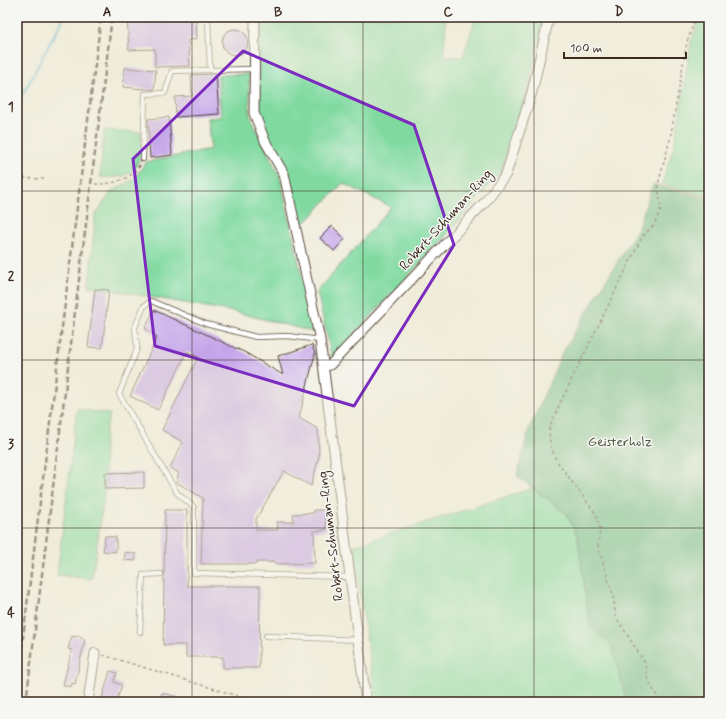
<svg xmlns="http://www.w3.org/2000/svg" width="726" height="719" font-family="Mynerve,sans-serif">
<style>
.green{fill:#80daa0;stroke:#5e825f}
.forest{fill:#68ba86;stroke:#527252}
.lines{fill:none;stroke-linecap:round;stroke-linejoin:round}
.stream{stroke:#4eafcd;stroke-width:2.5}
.building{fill:#c2a1e9}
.service-casing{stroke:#56473a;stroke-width:6}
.minor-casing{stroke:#56473a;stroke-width:11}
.path{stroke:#56473a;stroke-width:1.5;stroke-dasharray:3 3;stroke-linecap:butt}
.service{stroke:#fff;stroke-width:4.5}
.minor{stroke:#fff;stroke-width:9}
.rail{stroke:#3b2a1e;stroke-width:2.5;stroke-dasharray:6 3;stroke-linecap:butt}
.marked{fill:none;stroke:#7b2cbf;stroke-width:3;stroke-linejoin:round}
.grid{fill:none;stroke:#3b2a1e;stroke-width:1;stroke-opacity:0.55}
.labels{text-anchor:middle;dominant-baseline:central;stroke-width:3;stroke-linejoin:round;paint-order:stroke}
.street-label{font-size:14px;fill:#3b2a1e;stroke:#f6f6f2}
.park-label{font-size:14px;fill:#4c563e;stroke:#f6f6f2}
.neatline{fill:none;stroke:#3b2a1e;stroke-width:1.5}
.grid-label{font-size:13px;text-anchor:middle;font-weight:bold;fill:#3b2a1e}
</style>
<rect width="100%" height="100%" fill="#f6f6f2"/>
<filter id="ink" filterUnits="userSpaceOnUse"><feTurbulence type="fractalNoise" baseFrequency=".025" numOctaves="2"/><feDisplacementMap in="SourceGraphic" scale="8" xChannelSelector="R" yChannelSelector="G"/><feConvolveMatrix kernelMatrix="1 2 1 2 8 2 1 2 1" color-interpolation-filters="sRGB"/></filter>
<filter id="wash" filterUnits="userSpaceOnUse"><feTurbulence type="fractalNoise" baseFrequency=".012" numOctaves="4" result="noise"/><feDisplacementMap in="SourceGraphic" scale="16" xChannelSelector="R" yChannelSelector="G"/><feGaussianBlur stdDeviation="0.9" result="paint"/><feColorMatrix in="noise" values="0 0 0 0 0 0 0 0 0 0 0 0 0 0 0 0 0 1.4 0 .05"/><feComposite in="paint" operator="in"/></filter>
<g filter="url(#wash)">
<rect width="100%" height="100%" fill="#f0ecda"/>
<path class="green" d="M259,17H446L444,56L463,57L476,17H544L527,92L501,171L447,234L332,358L317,292L391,207L343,183L302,226L288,172L268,138L259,112Z
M700,17H709V197L662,184L675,142L691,43Z
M249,74L250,116L280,177L314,332L235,312L89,286L95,216L111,192L134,179L146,162L211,149L207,118L221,117L218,75Z
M104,130L142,132C140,165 140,180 100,177Z
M77,409L110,414L105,434L104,497L92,579L57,575Z
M533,488L567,514L578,538L590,628L611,643L627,702H467L465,695L415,702H376L353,546Z"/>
<path class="forest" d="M653,184L709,199V702H627L611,643L590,628L578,538L567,514L517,476L529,429L563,351L638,228Z"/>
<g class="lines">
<path class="stream" d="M17,105L64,17"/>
</g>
<g id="blocks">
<path class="building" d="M127,17H196L197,39L188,40L190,66L155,67V49L129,50Z
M222 42a13 13 0 1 1 26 0a13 13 0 1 1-26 0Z
M125,68L156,70L154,90L123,87Z
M216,74L219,114L176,117L175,97L192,96L191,75Z
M169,117L172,155L150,158L148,119Z
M332,226L345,239L334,251L320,238Z
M95,289L109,290L102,348L88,347Z
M154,310L246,353L283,375L278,356L312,345L315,354L299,418L318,429L319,456L311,486L284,471L256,519V530H278L277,522H294L293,514L314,513V510H326V530L314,531L315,563L279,564L273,563V562H256V564H201L203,498L176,482L179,473L170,468L183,442L162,430L198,357L187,352L158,410L130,396L157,337L145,328Z
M144,472V488L105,489V473Z
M165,510H187V586H260L259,668H223V657H186V645H163Z
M105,536L116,537V552L103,551Z
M125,552L136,554L135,561L124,560Z
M79,635L81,638L85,639L75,684L72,683L71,687L63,685L72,650L68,649L72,636L76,637Z
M110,671L117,673L114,682L122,685L116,702L109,699L108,702H101Z
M162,693L179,697V699L185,702H159Z"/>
</g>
</g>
<g filter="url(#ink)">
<use href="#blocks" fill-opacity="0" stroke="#56473a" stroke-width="1"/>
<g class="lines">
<defs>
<path id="service" d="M208,18L210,70L254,69
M143,159L145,94L165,93L172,71L210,70
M320,340L288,336L256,337L206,324L151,301L144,306L135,327L137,349L119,394L177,493L194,507V573L350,577
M140,632L143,575L161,574
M266,636L359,640"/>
<path id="minor" d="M255,17L254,113L265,141L284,174L320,340L366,702
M325,366L330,365L485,202L506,174L532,92L549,17
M88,702L95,653"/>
</defs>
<use href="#service" class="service-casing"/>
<use href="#minor" class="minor-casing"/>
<path class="path" d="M17,178L47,179
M95,184C111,185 133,179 140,165
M103,655L258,702
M657,702V696L648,680L645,663L616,617L613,595L598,546L600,529L596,514L556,460L550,443L549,429L561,401L642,237L654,225L661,209L658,185L670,139L687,42L696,17"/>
<use href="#service" class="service"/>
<use href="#minor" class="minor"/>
<path class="rail" d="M17,685L101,17
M26,702L112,17"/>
</g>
</g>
<path d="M0 0H726V719H0ZM243,51L414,125L454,245L354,406L155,346L133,159Z" fill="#f0ecda" fill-opacity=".55" fill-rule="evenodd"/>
<path class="marked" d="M243,51L414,125L454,245L354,406L155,346L133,159Z"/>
<path class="grid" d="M192,17V702M363,17V702M534,17V702M17,191H709M17,360H709M17,528H709"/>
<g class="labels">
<g class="street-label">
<text transform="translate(446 220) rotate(-48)">Robert-Schuman-Ring</text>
<text transform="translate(331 536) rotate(-97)">Robert-Schuman-Ring</text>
</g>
<g class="park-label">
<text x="620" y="442">Geisterholz</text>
</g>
</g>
<rect width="726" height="719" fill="none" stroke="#f6f6f2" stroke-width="44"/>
<path d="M564 52v6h122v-6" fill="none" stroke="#3b2a1e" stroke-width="2"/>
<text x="570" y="52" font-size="12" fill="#3b2a1e" stroke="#f6f6f2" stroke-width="3" paint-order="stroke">100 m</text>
<rect x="22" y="22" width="682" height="675" class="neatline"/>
<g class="grid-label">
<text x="107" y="16">A</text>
<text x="278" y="16">B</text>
<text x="448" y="16">C</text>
<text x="619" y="16">D</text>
<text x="11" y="111">1</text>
<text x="11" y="280">2</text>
<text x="11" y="448">3</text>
<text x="11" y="617">4</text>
</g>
</svg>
